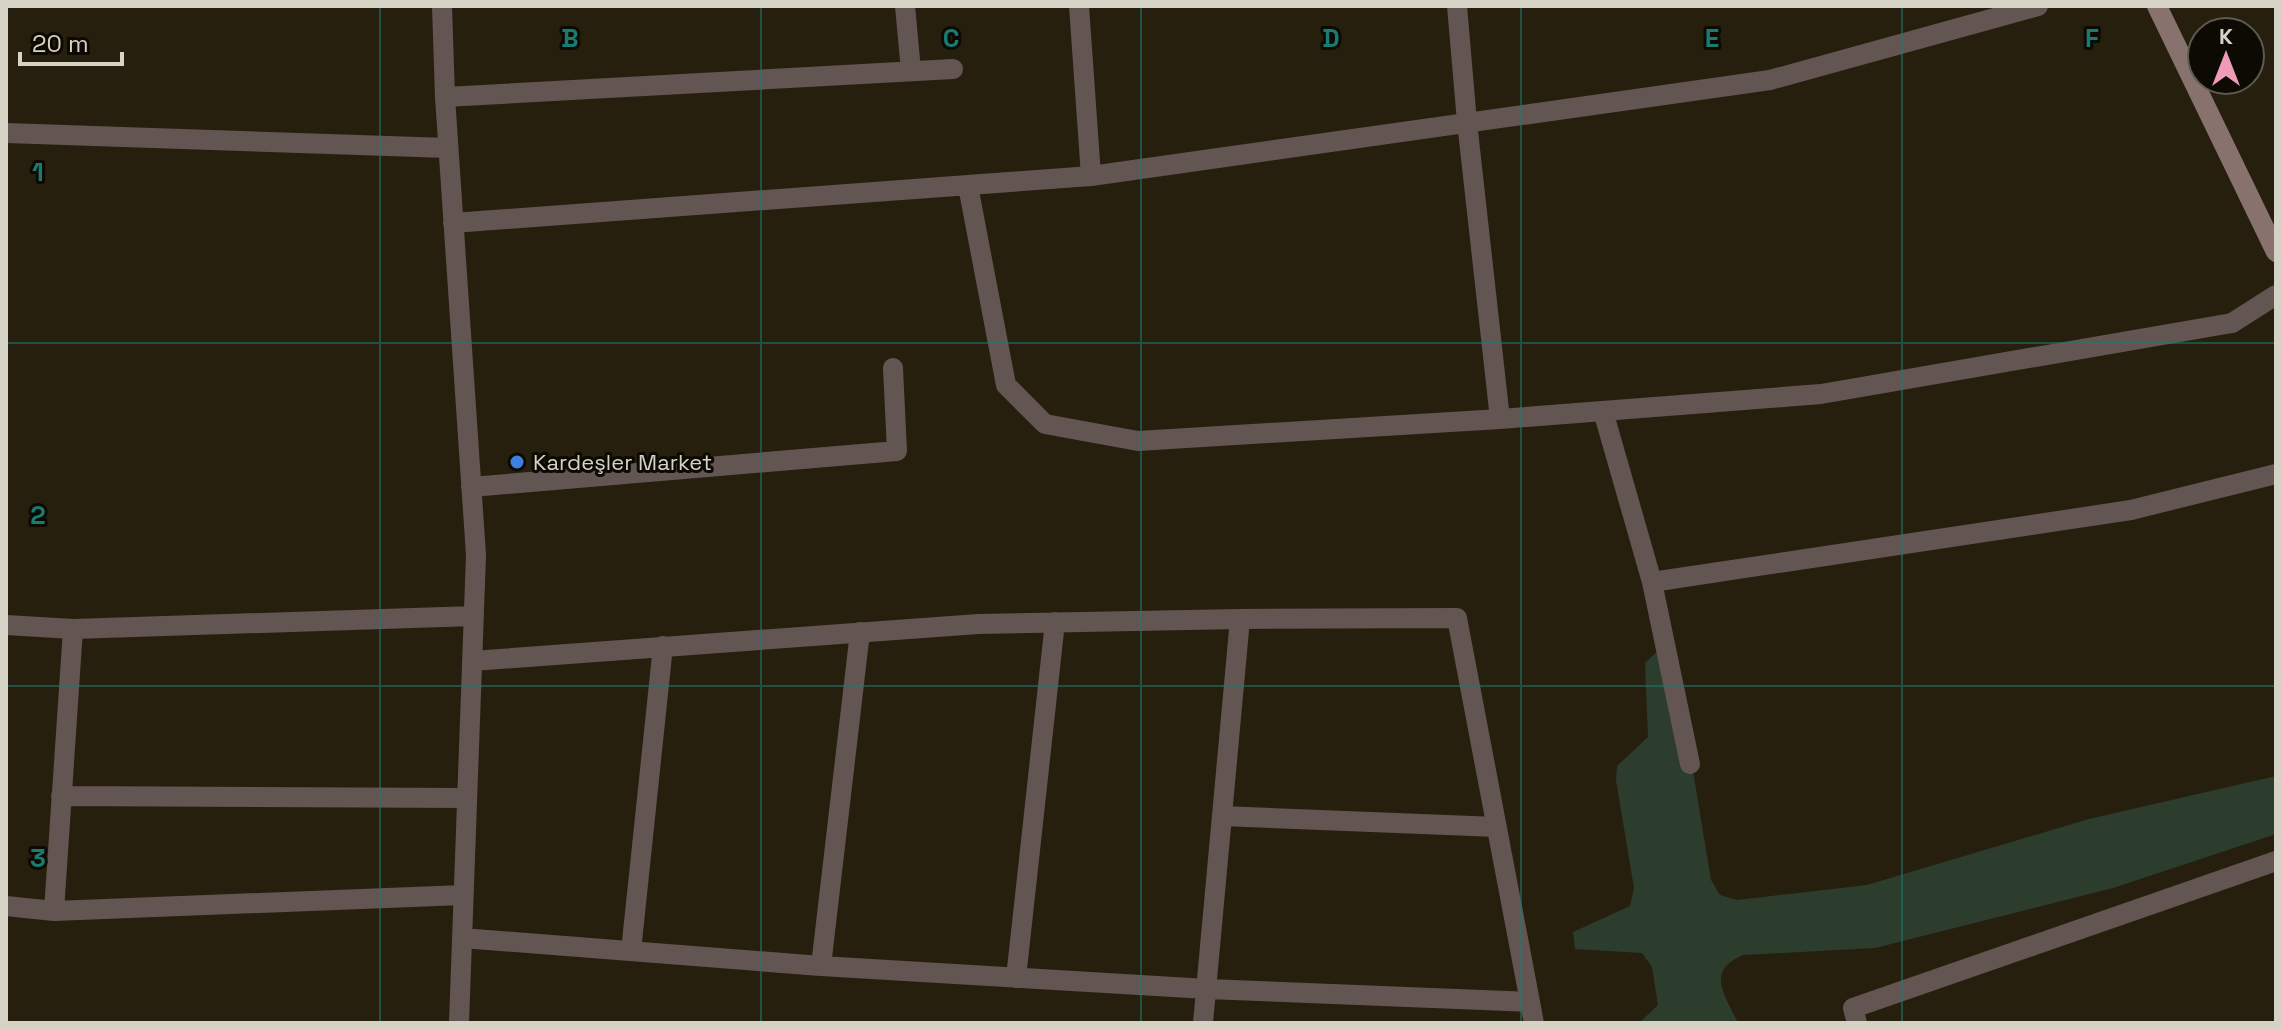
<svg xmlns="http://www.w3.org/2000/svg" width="2282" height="1029" font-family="'Space Grotesk',sans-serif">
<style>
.green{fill:#2c3d2e}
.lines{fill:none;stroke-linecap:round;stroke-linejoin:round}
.street{stroke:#635552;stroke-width:20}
.secondary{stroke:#88726e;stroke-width:20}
.grid{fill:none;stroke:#197b72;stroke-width:2;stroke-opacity:0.55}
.shop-dot{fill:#3f7fe0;stroke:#0d0a04;stroke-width:3}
.labels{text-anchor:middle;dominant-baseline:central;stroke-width:6;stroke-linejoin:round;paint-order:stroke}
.poi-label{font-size:22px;fill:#d7d2c6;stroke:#0d0a04;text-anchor:start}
.grid-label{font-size:26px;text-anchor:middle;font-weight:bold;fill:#197b72;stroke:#0d0a04;stroke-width:6;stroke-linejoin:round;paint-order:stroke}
</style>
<rect width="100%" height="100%" fill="#271f0d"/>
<path class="green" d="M1671,638L1711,880L1720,895L1737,900L1867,885L2089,819L2276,776V834L2113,888L1875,948L1743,955C1705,971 1725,995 1738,1023H1634L1640,1022L1658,1005L1652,967L1642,953L1575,949L1573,932L1630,906L1634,888L1616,780L1617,766L1648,737L1645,663Z"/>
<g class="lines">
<path class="street" d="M442,6L445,97L476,555L459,1023
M905,6L911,71
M1079,6L1091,176
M1457,6L1467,122L1500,419
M445,97L953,69
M6,133L448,148
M968,186L1006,385L1045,424L1138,441L1500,419L1821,394L2232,323L2276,295
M453,223L1091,176L1770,80L2038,6
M1603,411L1652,582L1690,764
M471,487L897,451L893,368
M1652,582L2131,510L2276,474
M6,625L73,629L474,616
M472,661L978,624L1240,619L1457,618L1534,1023
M61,796L467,798
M1222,816L1497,827
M6,906L54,911L463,895
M54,911L73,629
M462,938L821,966L1207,989L1530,1002
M631,951L663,646
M821,966L860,632
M1016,978L1055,622
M1203,1023L1240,619
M1857,1023L1853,1008L2276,861"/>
<path class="secondary" d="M2157,6L2276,252"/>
</g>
<path class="grid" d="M380,6V1023M761,6V1023M1141,6V1023M1521,6V1023M1902,6V1023M6,343H2276M6,686H2276"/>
<circle class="shop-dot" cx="517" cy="462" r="8"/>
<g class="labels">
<g class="poi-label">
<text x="533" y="462">Kardeşler Market</text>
</g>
</g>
<g class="grid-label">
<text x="570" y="47">B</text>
<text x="951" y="47">C</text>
<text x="1331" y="47">D</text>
<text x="1712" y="47">E</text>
<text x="2092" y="47">F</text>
<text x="38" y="181">1</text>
<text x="38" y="524">2</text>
<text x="38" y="867">3</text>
</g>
<rect width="2282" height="1029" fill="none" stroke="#d7d2c6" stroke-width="16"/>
<g transform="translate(2226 56)"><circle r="38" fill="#0d0a04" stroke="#5e5a52" stroke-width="2"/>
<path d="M0-6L14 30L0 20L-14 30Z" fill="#ef9ab8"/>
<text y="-12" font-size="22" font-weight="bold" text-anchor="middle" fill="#d7d2c6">K</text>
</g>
<path d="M20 52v12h102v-12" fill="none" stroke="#d7d2c6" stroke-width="4"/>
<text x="32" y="52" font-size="24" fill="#d7d2c6" stroke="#0d0a04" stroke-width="6" paint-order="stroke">20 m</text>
</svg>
